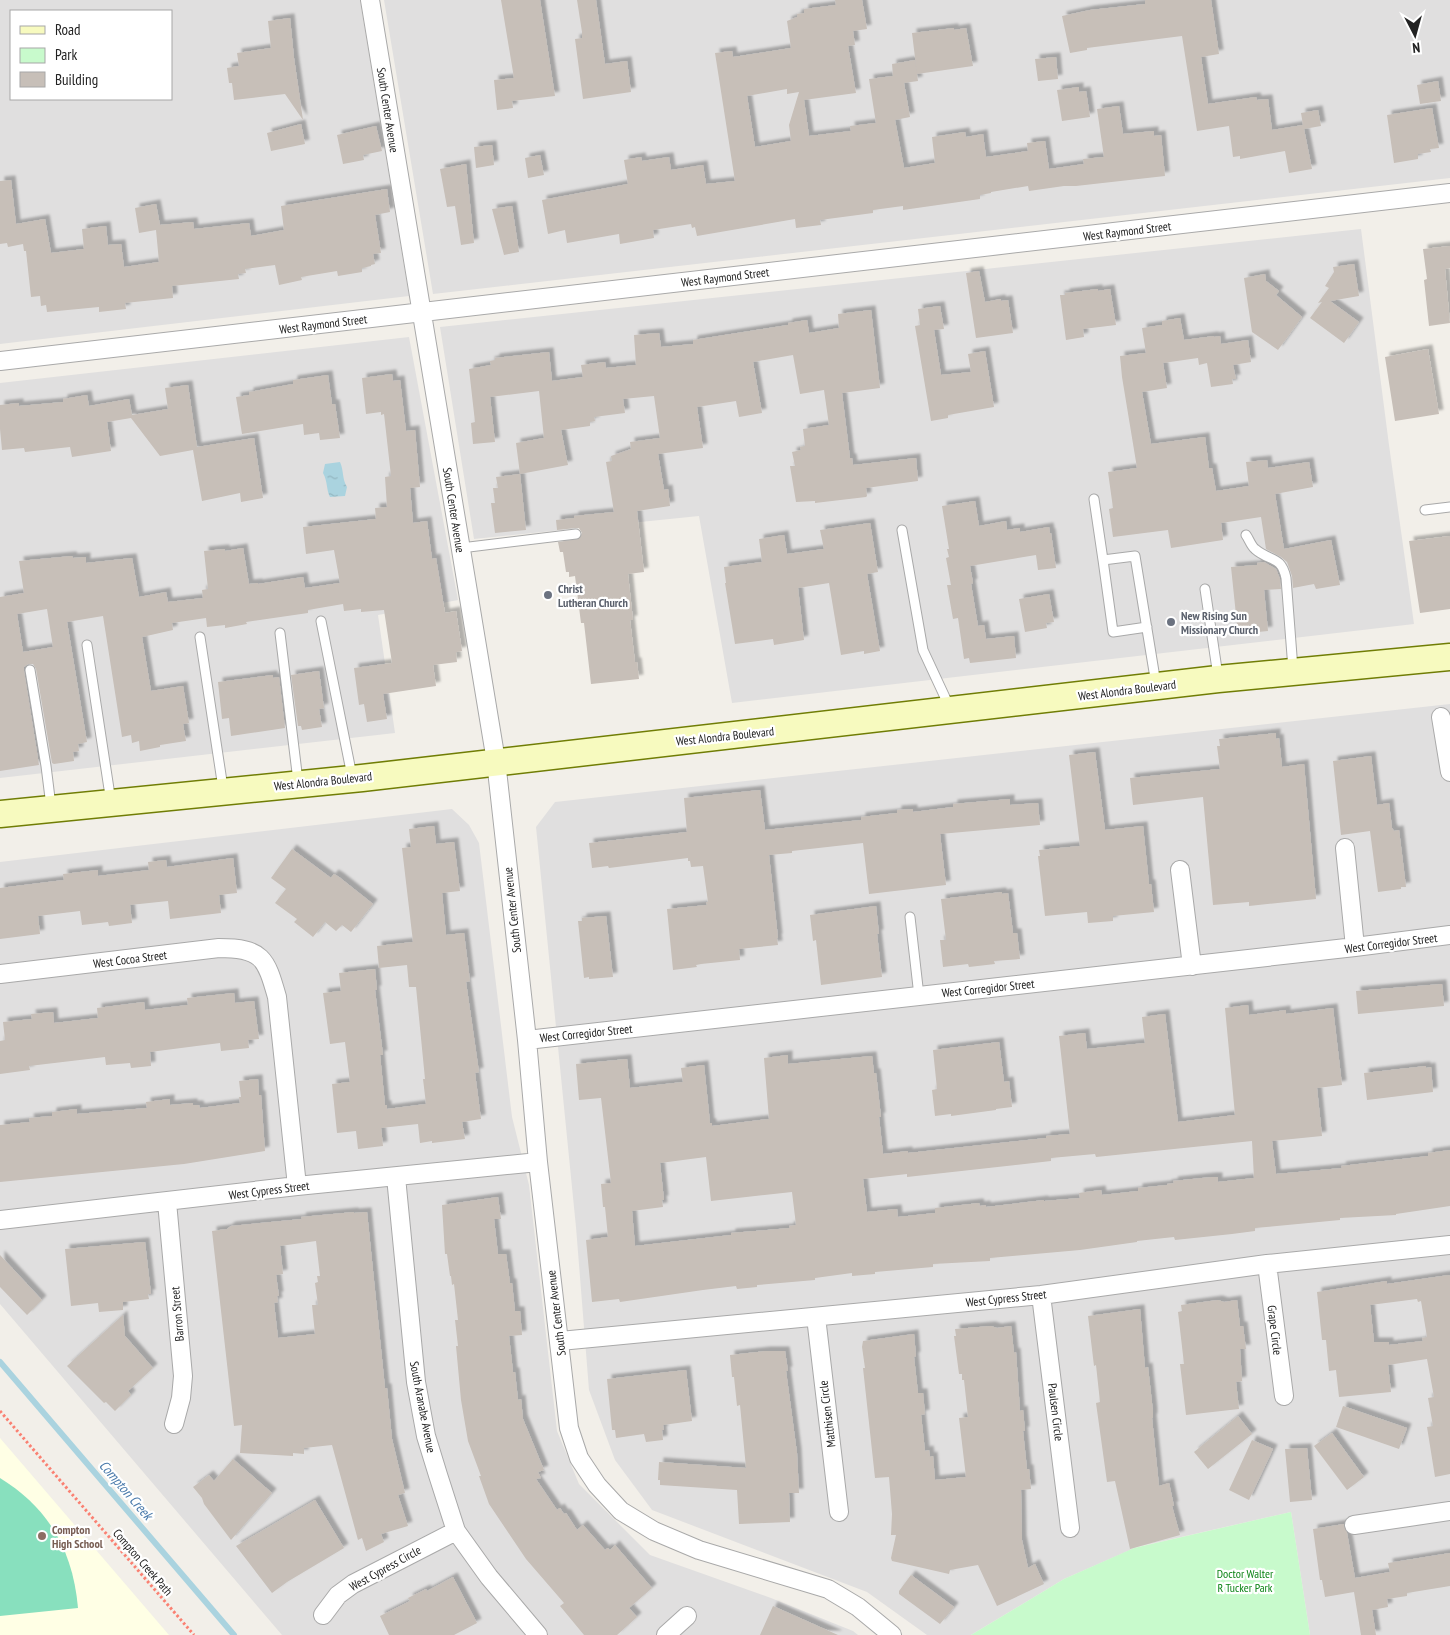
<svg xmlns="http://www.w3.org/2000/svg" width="1450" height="1635" font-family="'PT Sans Narrow',sans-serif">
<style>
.residential{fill:#e0dfdf;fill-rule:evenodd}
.education{fill:#ffffe5}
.park{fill:#c8facc}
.pitch{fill:#88e0be}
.water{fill:url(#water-ripples)}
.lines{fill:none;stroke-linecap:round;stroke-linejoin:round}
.stream{stroke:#aad3df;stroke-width:6}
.building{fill:#c7bfb8;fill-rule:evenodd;filter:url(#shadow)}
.service-casing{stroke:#a9a9a9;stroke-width:11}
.minor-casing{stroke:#a9a9a9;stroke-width:20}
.secondary-casing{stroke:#707d05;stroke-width:29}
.path{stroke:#fa8072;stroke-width:3;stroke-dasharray:2.5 2.5;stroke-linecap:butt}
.service{stroke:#fff;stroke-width:9}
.minor{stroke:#fff;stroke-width:18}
.secondary{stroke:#f7fabf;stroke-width:26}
.worship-dot{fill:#6b7280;stroke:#fff;stroke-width:2}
.education-dot{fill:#8d6e63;stroke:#fff;stroke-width:2}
.labels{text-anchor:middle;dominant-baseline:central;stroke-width:4.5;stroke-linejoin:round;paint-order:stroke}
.street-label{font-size:12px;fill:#222;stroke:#fff}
.worship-label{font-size:12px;font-weight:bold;fill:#5b616d;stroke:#fff;text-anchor:start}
.education-label{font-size:12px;font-weight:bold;fill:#785e54;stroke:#fff;text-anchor:start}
.park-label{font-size:12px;fill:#0c8416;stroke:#fff}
.water-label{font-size:14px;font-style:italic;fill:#4a7aab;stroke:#fff}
</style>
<defs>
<pattern id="water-ripples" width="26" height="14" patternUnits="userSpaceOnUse" patternTransform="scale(1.25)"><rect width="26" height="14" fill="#aad3df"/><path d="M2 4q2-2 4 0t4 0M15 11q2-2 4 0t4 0" fill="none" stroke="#92b5bf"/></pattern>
<filter id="shadow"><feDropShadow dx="4.5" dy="-4.5" stdDeviation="1" flood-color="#0004"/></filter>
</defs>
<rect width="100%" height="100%" fill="#f2efe9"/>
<path class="residential" d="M0,0H360L409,296L0,344ZM11,11H171V99H11Z
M384,0H1450V178L433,294Z
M1361,229L1389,445L1414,624L732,703L699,516L474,539L440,327Z
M409,337L458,600L378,615L395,733L0,778V383Z
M1450,704V1635H1310L1291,1512L1137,1547L1064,1579L971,1635H927L867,1592L652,1510L615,1460L589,1390L576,1227L536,827L555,802Z
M452,809L469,825L479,843L512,1117L529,1185L557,1431L579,1484L650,1555L771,1598L853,1631L858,1635H282L0,1304V862Z"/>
<path class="education" d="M0,1438L169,1635H0Z"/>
<path class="park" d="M1291,1512L1310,1635H971L1064,1579L1134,1548Z"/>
<path class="pitch" d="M0,1478C49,1508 73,1551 78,1608L0,1616Z"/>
<path class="water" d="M340,462C344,471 342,479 347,487L345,496L330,497C326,489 328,482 323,473L325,464Z"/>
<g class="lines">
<path class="stream" d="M0,1362L234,1635"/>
</g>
<path class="building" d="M501,0H540L555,96L512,101L513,108L497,110L494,80L514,78Z
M577,0H596L605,64L627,61L631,92L583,99L575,39L582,38V32Z
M835,0H862L867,29L853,31L855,45L848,46L856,93L804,100L809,136L851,131L850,126L876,123L869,79L893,76L892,64L915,60L918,81L904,83L910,117L895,120L904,168L935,163L932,137L965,132L966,137L983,134L986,157L1028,151L1027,143L1045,141L1049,169L1084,164L1083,159L1104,157L1097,109L1119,106L1123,134L1154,131V136L1161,135L1165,176L1076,186H1064L1029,191L1028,186L991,192V193L980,195V199L903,210V206L873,210V213L820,220L821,225L796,228L795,219L697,236L695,227L692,228L691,224L653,230L654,238L620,244L619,234L567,243L565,230L548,234L542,200L628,184L624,160L641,157L642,161L669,157L671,170L703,165L706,184L735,181L715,53L732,51L733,57L791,48L787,21L797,17V14L804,13V9L836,5ZM787,89V94L799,92L789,125L791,141L755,147L747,96Z
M1145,0H1211L1219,54L1201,57L1208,104L1256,97L1257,100L1268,99L1272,130L1303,125L1301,113L1318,110L1321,126L1304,129L1312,169L1289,173L1285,151L1240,159V156L1233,157L1229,126L1197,131L1182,36L1087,48V50L1070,53L1062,16L1090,10L1145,4Z
M290,18L294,58L303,120L285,94L234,100L232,83H229L227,68L239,66L237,53L271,48L268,21Z
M954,28V30L966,28L973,66L917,74L912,33Z
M1056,57L1058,79L1038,81L1035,59Z
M1438,81L1441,101L1420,104L1417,85Z
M1079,87V92L1086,91L1090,117L1062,121L1057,90Z
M1432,108L1439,148L1430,149L1431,152L1418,154V159L1394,163L1387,115Z
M301,124L305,144L271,151L267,133Z
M376,126L382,151L363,155L364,160L343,164L337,135Z
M492,145L494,165L476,168L474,147Z
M540,155L544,175L528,178L525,158Z
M466,164L474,243L461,245L455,206L447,207L440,169Z
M11,180L16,224L45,219L51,253L84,249L82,229L106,226L108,245L121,244L124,267L159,262L156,230L139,233L135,208L156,204L160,225L193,222L194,229L249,223L251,236L284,230L281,206L387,189L390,212L375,215L381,253L373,254L375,264L371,265V266L362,268V272L338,276L337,271L301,277L302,280L279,285L275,265L245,269L246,273L238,274L239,279L172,286L173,298L125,303L126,309L99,312V307L47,312L46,305L41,306L40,296L31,297L26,251H24L23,244L8,247L7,243L0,244V181Z
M512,206L519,252L504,255L492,209Z
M1450,246V268L1445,269L1450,323L1429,326L1424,280L1427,279L1423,249Z
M1354,264L1359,296L1330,301L1359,322L1344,343L1310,318L1322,302L1318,303L1329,288L1325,286L1334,272L1333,267Z
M979,271L985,302L1001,299V301L1008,300L1013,333L976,338L966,273Z
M1265,274L1266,281L1279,291L1276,295L1302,317L1278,350L1252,332L1244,278Z
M1098,289V291L1110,289L1116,325L1083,329L1084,337L1066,340L1060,295H1065V293Z
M940,306L944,329L934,330L941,375L971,372L968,354L985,351L994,407L948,415V418L931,421L915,326L920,325L918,309Z
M871,310L880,388L842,393L850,458H852L853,465L916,458L918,481L866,488L867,496L866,497L815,503V501L796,502L790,466H795L792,452L801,450L800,447L805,446L803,429L829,425L824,390L800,394L793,355L753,362L762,413L739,417L736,401L697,407L703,448L658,454L664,490L668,489L670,506L637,511L644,572L628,574L633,620H630L635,662H637L639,679L591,684L584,623H581L575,576L569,577V572H566L563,552H560L558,542L579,539L582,533L579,528H576L557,530L556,520L574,518V516L614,512L606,462L612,461L611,456L631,449L630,442L660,438L654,396L623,399L625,413L594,417L595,421L590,422V426L561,430L568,465L520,474L516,443L544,438L539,391L490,397L495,442L473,444L471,423L475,422L469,369L491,365L490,361L495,360V358L549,352L552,381L583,377L581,365L605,362L606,368L636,365L634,335L659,333L661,347L693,344V340L788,325V323L807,320L809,333L839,328L838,314Z
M1180,318L1184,340L1214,336V337L1220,336L1221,344L1248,340L1251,362L1233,365L1236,379H1232L1233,384L1211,387L1207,363L1199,365L1198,358L1163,363L1167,388L1142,392L1151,444L1205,437L1209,468H1212L1216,491L1249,486L1246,462L1267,460L1268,468L1309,462L1313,487L1275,494L1284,549L1331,540L1340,585L1316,589L1314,584L1293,588L1292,576L1287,562L1281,557L1266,549L1261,517L1221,523L1223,540L1171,548L1168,530L1113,537L1109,509L1113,508L1108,472L1137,468L1122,377L1120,356L1146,353L1142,328L1162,325V321Z
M1428,349L1439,414L1395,421L1385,357Z
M392,374L393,381L400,380L406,431L415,430L420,487L410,488L413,523L427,521L432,559L436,558L445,613L456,611L462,651L456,652L457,662L433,665L436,686L383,694L387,719L367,722L364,704L359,705L354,668L392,663L384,610L361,612V609L344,611L343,604L308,610V613L246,622L247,624L225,628V625L207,627L206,618L172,623L173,630L142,637L151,691L183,686L189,723L183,724L186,741L160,745V747L140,751L139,741L132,743L131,735L122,737L103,616L67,622L87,742L78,744L79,751L73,752L74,761L54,764L52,763L36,669L33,664H28L24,667V671L39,765L0,771V597L24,593L19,561L72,556L73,558L86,557V563L132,558L139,597L166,592L168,602L203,598L202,590L208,589L204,551L225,549V551L243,548L249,584L258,583V584L303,577L305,588L340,583L334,550L306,554L303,527L376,519L375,508L387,507L385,477L391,476L384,414L381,415V412L366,414L362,378ZM47,609L53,647L23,652L17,614Z
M328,375L332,404H335L340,438L320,440L319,433L304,435L303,424L242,434L236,397L249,395V392L293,384V380Z
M188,385L197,447L254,438L263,498L241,502L240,493L202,501L193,450L160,456L131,418L107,422L111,451L72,457L70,447L25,452L24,448L2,450L0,429V405L19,403V406L63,402V399L87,395L89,406L129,399L132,415L168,409L165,388Z
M520,474L526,530L495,533L491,503H495L493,488H498L496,477Z
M975,501L979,526L1006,521L1007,530L1020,528V532L1049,527L1050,533H1051L1056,568L1038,570L1036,555L970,566L973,583L971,584L978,626L984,625L986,639L1014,636L1016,658L970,663L969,658L964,659L958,618L953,619L947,585H951L946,558L949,557L947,549H949L942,506Z
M870,523L878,572L867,574L880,651L864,654V651L841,655L829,583L798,588L804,640L774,645L773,639L735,644L725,583H726L724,567L762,562L759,539L784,535L787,554L824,549L820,530Z
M1450,536V609L1420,613L1409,541Z
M1264,562L1276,569L1280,579L1281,589L1264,590L1268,631L1238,634L1231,567L1257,565V563Z
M1049,594L1054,622L1046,623L1047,628L1025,632L1019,599Z
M319,671L324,708L319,709L322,727L302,730L301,726H298L291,675Z
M273,675V678L279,677L285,728L231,736L229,718L222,719L218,682Z
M1276,733V739L1279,738L1282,767L1304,764L1316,899L1249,906V902L1213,905L1203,797L1133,805L1130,778L1220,769L1217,746H1220L1219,739Z
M1095,752L1105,830L1143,826L1149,884H1151L1154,912L1113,916V921L1088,923L1087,912L1045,916L1038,856H1040L1039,850L1080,846L1069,755Z
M1371,756L1377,805L1389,803L1392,828L1394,831L1399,830L1406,887H1401V889L1378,892L1370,831L1341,835L1333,761Z
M760,790L765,830L861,820V817L897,813V810L913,809V812L953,807V804L1010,799V805L1038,803L1040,825L940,834L946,885L869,894L863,843L792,851V853L769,855L778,938H777L778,945L739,949L740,960L701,964L696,965L697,967L673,970L667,909L707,905L706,902H708L703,866L691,867L690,861H688V858L609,868L608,866L592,868L589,843L687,832L684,798Z
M434,826L436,844L454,842L460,891L442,893L446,935L464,933L470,981L466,982L479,1072L475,1073L481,1119L462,1122L465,1139L432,1143V1141L420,1143L418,1124L381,1128L383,1146L358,1149L356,1131L337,1133L332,1084L350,1082L345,1042L330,1044L323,993L341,991L339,973L375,969L377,990H375L383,1055H380L385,1105H387V1109L426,1104L423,1079H425L416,987H409L407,965L379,968L377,946L413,942L402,848L411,847L409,829Z
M292,849L331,878L334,874L339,877L373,904L351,932L342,925L336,931L325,922L313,937L294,922L297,919L275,903L286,889L271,878Z
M233,858L237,893L219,895L221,913L170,919L168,901L130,905L132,923L109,926L108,922L82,925L80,911L38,916L40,934L0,939V888L64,880L63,874L98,870V876L149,870L148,862L166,860L167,867Z
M1002,892V894L1008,893L1013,933H1017L1020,959L994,961L995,964L969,967L968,964L943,967L940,940H946L941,899Z
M876,906L879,934H877L882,977L821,985L816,940L813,941L810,915Z
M606,916L613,977L589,979V977L584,978L578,921H582V918Z
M1442,984L1444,1006L1358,1014L1356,991Z
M234,993L235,1003L254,1001L259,1039L248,1040L249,1048L221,1051L220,1043L150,1052L151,1066L131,1068L130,1063L106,1065L105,1057L29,1066L30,1070L0,1074V1041L5,1040L3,1022L32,1019L31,1014L53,1012L54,1023L98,1018L97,1008L144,1002L145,1010L188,1005L187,998Z
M1248,1005L1249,1015L1286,1010V1014L1333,1008L1342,1085L1317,1088L1322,1136L1272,1141L1276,1174L1342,1168L1341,1166L1428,1156V1153L1450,1150V1206L1396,1214V1215L1340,1218V1220L1255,1228V1231L1232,1234L1175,1240L1174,1237L1137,1241V1242L1080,1250L990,1258V1261L933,1264V1267L875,1272V1274L852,1276V1273L815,1278V1280L757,1285V1287L737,1289L736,1286L703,1290L620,1302L619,1299L592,1302L586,1240L608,1237L605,1207H603L601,1184L611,1183L601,1098L579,1100L576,1064L627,1059L630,1088L683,1082L681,1068L704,1065L710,1123H712V1126L769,1119L764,1058L788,1055V1064L872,1056L874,1073H876L881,1117H879L883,1154L908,1151V1153L1046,1138V1136L1070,1134L1059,1036L1085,1033L1087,1049L1145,1043L1142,1017L1165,1014L1178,1122L1235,1115L1225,1008ZM1252,1141L1254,1178L1218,1182V1177H1212L1173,1181L1174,1183L1167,1184V1185L1138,1188V1191L1102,1195L1101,1190L1086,1192L1079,1193L1080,1198L1044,1201V1200L986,1207V1205L980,1206L979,1203L935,1208V1213L898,1217L897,1209L867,1212L863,1179L907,1174V1177L1051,1161V1158L1095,1154L1096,1157ZM706,1157L711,1201L792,1192L796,1225L789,1226L790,1228L731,1233V1235L635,1246L632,1211L663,1207L662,1200H664L660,1163Z
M999,1042L1004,1082L1009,1081L1012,1107L996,1109V1110L951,1116V1114L935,1116L932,1090L937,1089L933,1050Z
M1426,1066V1068L1431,1067L1433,1092L1367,1100L1364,1073Z
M258,1079L259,1095H261L265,1151L184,1164L0,1182V1125L30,1122L29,1118L52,1116V1112L77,1109V1114L147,1108L146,1102L170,1099V1105L193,1103V1105H199L200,1108L240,1103L239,1097H241L239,1081Z
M498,1197L501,1219H494L498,1254H506L510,1283H512L515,1311H520L522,1335L509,1336L513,1372H515L518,1400L521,1399L523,1419L544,1470L538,1472L541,1478L536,1479L557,1510L560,1508L564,1514L566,1513L577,1530L583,1525L605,1550L608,1548L610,1550L615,1545L652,1588L629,1608L637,1617L617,1635H584L560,1606L564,1603L526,1559L489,1504L479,1476H481L468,1441L461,1400L456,1346H458L455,1320H458L454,1284L452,1285L451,1276H450L447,1254H445L442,1205Z
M354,1212V1213L367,1212L385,1388H387L392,1439L405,1493L398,1495L408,1526L381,1534L384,1542L366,1551L362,1538L358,1540L332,1445L304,1448V1454L293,1453V1456L240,1453L242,1425L234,1426L212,1231L227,1229L231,1226L302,1219L301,1217ZM316,1241L320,1276H317L318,1282L315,1283L318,1305H312L315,1334L278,1338L274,1303L278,1302L277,1296H279L276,1275L283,1274L280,1246Z
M145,1242L151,1294H148L149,1299L123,1302V1310L99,1312L98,1303L71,1306L65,1249Z
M0,1255L42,1300L27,1315L0,1287Z
M1449,1275L1450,1276V1474L1435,1477L1427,1427L1433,1426L1428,1398L1434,1397L1427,1359L1388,1365L1391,1392L1339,1397L1336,1370L1329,1371L1326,1340H1322L1317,1292L1387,1281V1284ZM1417,1299L1418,1302L1421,1301L1427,1337L1422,1338L1423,1341L1389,1345V1342H1374L1370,1305Z
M1218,1300L1224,1302L1237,1300L1240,1326H1243L1246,1349H1240L1242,1381L1236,1382L1239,1409L1186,1415L1180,1364H1184L1178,1312L1182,1311L1181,1305Z
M1140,1309L1145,1368L1148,1367L1153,1412V1418H1152L1159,1486L1169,1483L1174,1506H1172L1180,1535L1130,1549L1115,1481L1107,1482L1096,1403L1100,1402L1096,1365L1094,1366L1088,1316Z
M123,1315L125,1336L153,1368L128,1391L131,1395L115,1411L106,1402L104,1403L67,1366Z
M991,1326L997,1328L1011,1326L1014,1353L1016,1352L1020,1411L1023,1410L1025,1431H1023L1027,1469H1029L1031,1489L1021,1490L1022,1540L1028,1568L1035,1564L1044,1584L997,1606L978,1565L950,1570L949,1574L892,1561L891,1558L896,1535H891L892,1514L889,1477L875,1478L863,1368H865L862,1347L863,1341L914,1334L916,1356L914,1357L918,1393H923L925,1414L921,1415L925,1451L929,1450L930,1457L933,1456L935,1480L966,1477L959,1418L968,1417L964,1380H962V1374H959L954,1336H956L955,1329Z
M766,1351H785L788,1371H786L797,1453L799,1493H789L790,1522L739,1524L737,1490L660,1485V1480H658L659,1462L746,1468L740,1405L737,1406L734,1377H732L730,1355Z
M686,1370L692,1421L663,1425L664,1430H662L663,1440L646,1442L644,1434L616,1438L615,1430H612L607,1379Z
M1343,1406L1407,1428L1399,1449L1336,1427Z
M1238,1416L1252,1434L1208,1469L1194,1452Z
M1332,1433L1364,1477L1347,1490L1314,1446Z
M1252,1440L1273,1449L1249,1500L1229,1490Z
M1307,1448L1312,1500L1290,1502L1285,1449Z
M233,1459L272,1493L231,1540L204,1504L202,1498L193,1487L209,1475L214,1481Z
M315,1500L344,1548L287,1582L272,1593L236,1546Z
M1344,1524L1347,1533L1355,1578L1390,1572L1388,1563L1450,1553V1586L1407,1593V1596L1387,1599L1388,1607L1372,1610L1376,1635H1361L1354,1592L1325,1597L1322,1580H1320L1313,1529Z
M911,1575L954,1607L940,1624L899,1594V1591Z
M453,1577L477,1623L454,1635H389L380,1616L410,1601L408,1598L426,1589L427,1591Z
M773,1606L838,1635H760Z"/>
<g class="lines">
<defs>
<path id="service" d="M1094,499L1103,560L1135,556L1156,684
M1425,510L1450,507
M902,530L923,650L950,708
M1246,535C1249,539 1251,546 1255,549C1270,562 1281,555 1286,578L1293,669
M461,548L576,534
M1103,560L1113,632L1147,627
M1205,589L1218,676
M321,621L352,776
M280,633L298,781
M200,637L223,788
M87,645L111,802
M30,670L46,766L51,806
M910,917L919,996"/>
<path id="minor" d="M370,0L496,761L527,1040L538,1162L569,1428L579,1458L597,1485L621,1511L654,1531L699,1550L828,1589L858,1607L892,1635
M0,361L1450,193
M1441,717L1450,772
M1345,848L1355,947
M1180,870L1192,966
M0,974L219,948C262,948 266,958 277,997L297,1186
M527,1040L1355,947L1450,935
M396,1177L416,1382L426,1436L438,1475L456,1531L489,1577L538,1635
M167,1202L183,1376L181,1398L174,1424
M0,1220L297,1186L538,1162
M1267,1264L1284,1396
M1041,1295L1070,1528
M816,1317L839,1512
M560,1341L1041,1295L1267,1264L1450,1245
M1354,1525L1450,1511
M323,1615L338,1595L353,1584L456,1531
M666,1635L687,1616"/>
<path id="secondary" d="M0,814L362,778L1218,679L1450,657"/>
</defs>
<use href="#service" class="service-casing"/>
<use href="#minor" class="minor-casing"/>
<use href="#secondary" class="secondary-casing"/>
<path class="path" d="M0,1411L194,1635"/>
<use href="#service" class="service"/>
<use href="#minor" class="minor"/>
<use href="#secondary" class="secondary"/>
</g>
<g class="worship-dot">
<circle cx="548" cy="595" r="5"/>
<circle cx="1171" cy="622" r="5"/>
</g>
<circle class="education-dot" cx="42" cy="1536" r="5"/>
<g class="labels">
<g class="street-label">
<text transform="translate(388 110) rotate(81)">South Center Avenue</text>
<text transform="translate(1127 231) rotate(-7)">West Raymond Street</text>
<text transform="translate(725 277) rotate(-7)">West Raymond Street</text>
<text transform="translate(323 324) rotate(-7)">West Raymond Street</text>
<text transform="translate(454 510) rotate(81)">South Center Avenue</text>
<text transform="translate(1127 690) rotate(-7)">West Alondra Boulevard</text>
<text transform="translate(725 736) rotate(-6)">West Alondra Boulevard</text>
<text transform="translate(323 781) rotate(-6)">West Alondra Boulevard</text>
<text transform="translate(512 910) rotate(-96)">South Center Avenue</text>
<text transform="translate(1391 943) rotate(-7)">West Corregidor Street</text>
<text transform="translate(130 959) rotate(-7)">West Cocoa Street</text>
<text transform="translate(988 988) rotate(-6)">West Corregidor Street</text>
<text transform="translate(586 1033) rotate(-6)">West Corregidor Street</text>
<text transform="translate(269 1190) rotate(-7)">West Cypress Street</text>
<text transform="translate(1006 1298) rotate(-6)">West Cypress Street</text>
<text transform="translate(556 1313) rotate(-97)">South Center Avenue</text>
<text transform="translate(177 1314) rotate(-95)">Barron Street</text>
<text transform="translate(1275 1330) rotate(83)">Grape Circle</text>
<text transform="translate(423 1407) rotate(79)">South Aranabe Avenue</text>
<text transform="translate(1056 1412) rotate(83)">Paulsen Circle</text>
<text transform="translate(827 1414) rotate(-97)">Matthisen Circle</text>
<text transform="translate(143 1562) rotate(49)">Compton Creek Path</text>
<text transform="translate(385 1568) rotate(-29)">West Cypress Circle</text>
</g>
<g class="worship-label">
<text x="558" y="588">Christ<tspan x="558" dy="14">Lutheran Church</tspan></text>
<text x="1181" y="615">New Rising Sun<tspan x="1181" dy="14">Missionary Church</tspan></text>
</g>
<g class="education-label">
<text x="52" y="1529">Compton<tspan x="52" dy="14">High School</tspan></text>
</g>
<g class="park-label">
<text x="1245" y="1573">Doctor Walter<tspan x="1245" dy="14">R Tucker Park</tspan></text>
</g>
<g class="water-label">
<text transform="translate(126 1490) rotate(49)">Compton Creek</text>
</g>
</g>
<rect x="10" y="10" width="162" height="90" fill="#ffffff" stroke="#a7a7a7"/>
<rect x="20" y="26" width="25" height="8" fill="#f7fabf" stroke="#a7a7a7"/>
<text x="55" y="35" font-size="15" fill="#222222">Road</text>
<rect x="20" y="48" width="25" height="15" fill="#c8facc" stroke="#a7a7a7"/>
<text x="55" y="60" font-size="15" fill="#222222">Park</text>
<rect x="20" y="72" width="25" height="15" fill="#c7bfb8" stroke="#a7a7a7"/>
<text x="55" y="85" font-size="15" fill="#222222">Building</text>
<g transform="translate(1415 35) rotate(174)" stroke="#ffffff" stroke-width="4" paint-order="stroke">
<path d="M0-4L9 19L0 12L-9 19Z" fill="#222222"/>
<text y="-8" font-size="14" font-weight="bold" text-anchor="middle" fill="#222222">N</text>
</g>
</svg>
